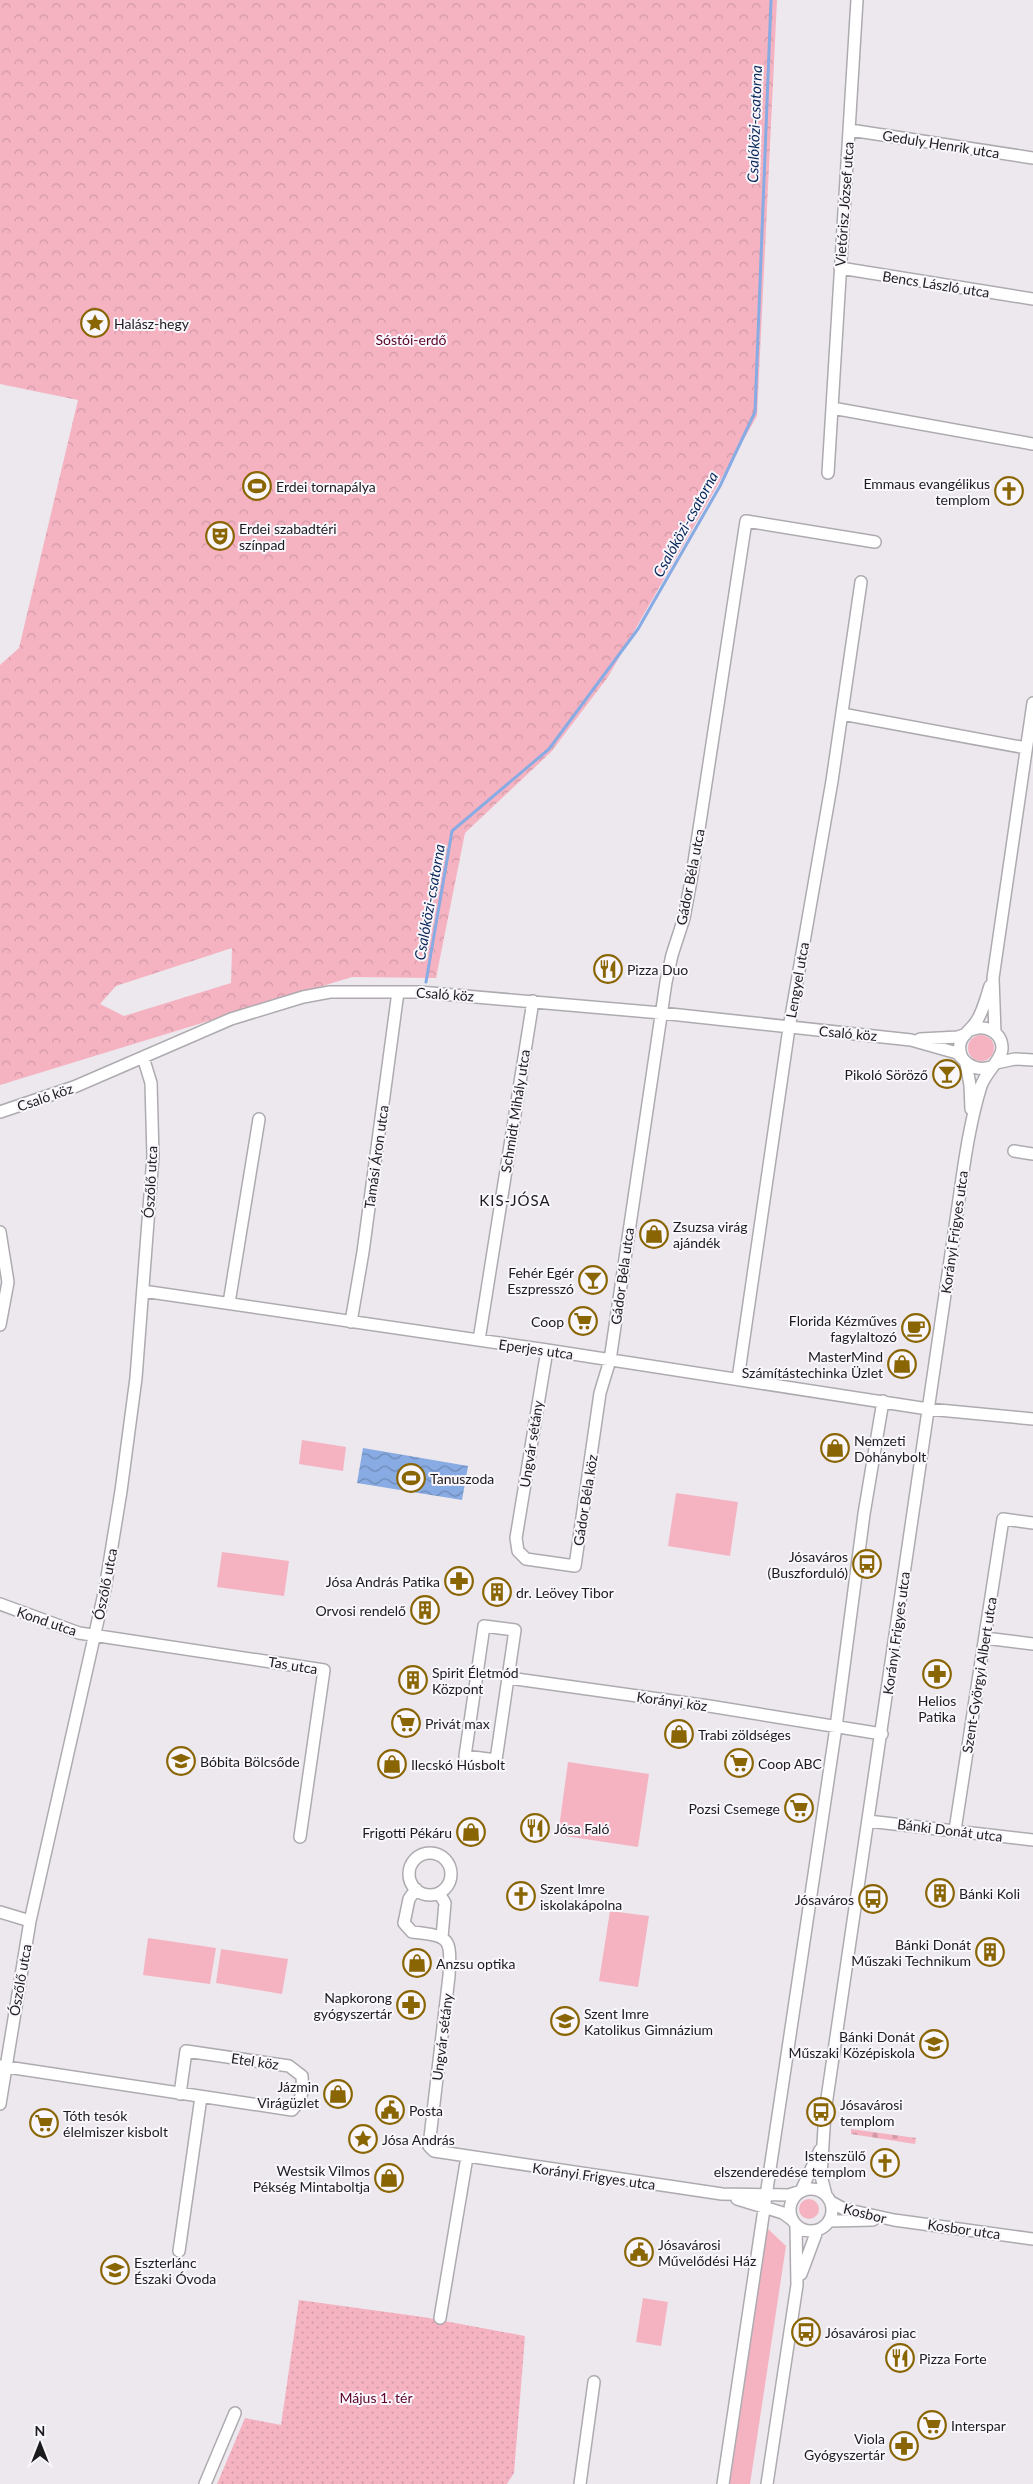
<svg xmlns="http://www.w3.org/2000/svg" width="1033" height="2484" font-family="Lato,sans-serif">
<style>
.green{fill:#f5b3c2}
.forest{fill:url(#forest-crowns);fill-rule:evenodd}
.cemetery{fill:url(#cemetery-stones)}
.park{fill:url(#park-dots)}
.water{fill:url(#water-waves)}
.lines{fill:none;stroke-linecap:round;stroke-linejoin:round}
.stream{stroke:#87abe2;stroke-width:3}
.minor-casing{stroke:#aeabb0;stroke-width:14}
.minor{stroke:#fff;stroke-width:11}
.labels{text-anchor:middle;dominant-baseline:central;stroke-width:4;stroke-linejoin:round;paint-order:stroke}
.street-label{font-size:14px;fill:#1c1b1d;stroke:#f9f6fc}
.poi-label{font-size:14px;fill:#1c1b1d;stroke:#f9f6fc;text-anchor:start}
.park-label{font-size:14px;fill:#5d0529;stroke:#f9f6fc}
.water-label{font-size:15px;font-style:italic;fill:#072758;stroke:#f9f6fc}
.neighbourhood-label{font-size:15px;letter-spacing:1px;fill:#1c1b1d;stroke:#f9f6fc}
</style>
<defs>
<pattern id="forest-crowns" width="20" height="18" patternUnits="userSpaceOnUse" patternTransform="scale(1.25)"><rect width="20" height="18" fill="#f5b3c2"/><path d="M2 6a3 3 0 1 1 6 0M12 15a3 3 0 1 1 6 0" fill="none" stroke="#d199a6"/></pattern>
<pattern id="cemetery-stones" width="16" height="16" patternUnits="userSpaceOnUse" patternTransform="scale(1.25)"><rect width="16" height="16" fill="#f5b3c2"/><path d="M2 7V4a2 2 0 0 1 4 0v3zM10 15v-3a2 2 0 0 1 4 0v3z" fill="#d199a6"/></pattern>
<pattern id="park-dots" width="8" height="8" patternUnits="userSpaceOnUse" patternTransform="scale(1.25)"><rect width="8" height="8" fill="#f5b3c2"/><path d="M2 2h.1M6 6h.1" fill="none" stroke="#d199a6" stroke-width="1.8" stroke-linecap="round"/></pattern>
<pattern id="water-waves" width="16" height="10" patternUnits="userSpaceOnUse" patternTransform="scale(1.25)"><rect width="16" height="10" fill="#87abe2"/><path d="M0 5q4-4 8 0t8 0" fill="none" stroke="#6e8ab7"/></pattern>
</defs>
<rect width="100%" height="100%" fill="#ece8ee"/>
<path class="green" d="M968 1048a13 13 0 1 1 26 0a13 13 0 1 1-26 0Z
M302,1440L346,1447L343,1471L299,1464Z
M676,1493L738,1502L730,1556L668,1546Z
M222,1552L289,1561L284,1596L217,1587Z
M568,1762L649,1774L638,1847L558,1835Z
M610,1911L649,1916L638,1987L599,1981Z
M148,1938L216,1948L210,1984L143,1975Z
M221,1949L288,1959L282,1994L216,1983Z
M799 2209a10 10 0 1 1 20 0a10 10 0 1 1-20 0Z
M766,2227L786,2246L750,2484H729Z
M643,2298L668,2302L661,2346L636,2342Z"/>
<path class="forest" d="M0,0H777L757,416L608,677L551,752L465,833L436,978L352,977L0,1085V665L19,648L78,400L0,384ZM232,948L231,983L124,1016L100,1004L116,986Z"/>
<path class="cemetery" d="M851,2129L916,2138L915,2144L851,2134Z"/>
<path class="park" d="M299,2300L423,2317L525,2336L514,2473L507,2484H217L245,2418L281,2425Z"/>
<path class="water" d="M363,1448L468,1466L462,1500L357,1483Z"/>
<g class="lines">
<path class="stream" d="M426,982L452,831L549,749L638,629L720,486L755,412L771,0"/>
<defs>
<path id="minor" d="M850,130L1033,158
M840,268L1033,299
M832,408L1033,444
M828,473L857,0
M842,714L1026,748
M990,986C986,998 983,1012 976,1022C971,1030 962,1034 960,1044C957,1062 975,1072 991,1067
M995,1033L993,978L1033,703
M920,1039L958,1037L966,1034
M966,1063L970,1085L971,1109
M996,1063L1015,1059L1033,1060
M0,1112L74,1087L231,1019L303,997L330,992H419L661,1013L911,1040L957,1053L962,1058
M1014,1151L1033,1154
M0,1232L8,1282L0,1325
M143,1291L547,1350L928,1409L1033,1419
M229,1303L259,1119
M351,1322L363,1252L398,992
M479,1340L533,1001
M547,1350L516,1538L518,1551L526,1559L575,1566L600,1393L610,1360L666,982L672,955L684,918L692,875L746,521L875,542
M738,1379L789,1028L832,781L861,582
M0,1604L79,1633L324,1670L300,1837
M484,1626L515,1630L496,1760L465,1756Z
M985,1638L1033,1644
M509,1678L709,1706L882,1734
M868,1821L1033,1840
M955,1830L1003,1519L1033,1523
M409 1874a21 21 0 1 1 42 0a21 21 0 1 1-42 0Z
M416,1889L409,1899L404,1923L412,1932C451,1936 451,1938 449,1976L429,2146L434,2151L722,2194L789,2195L801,2191
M439,1893L445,1903L442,1937
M0,1912L30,1921
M0,2066L292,2110C303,2098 303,2091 302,2076L289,2066L186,2051L180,2094
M0,2104L30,1921L105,1589L121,1491L136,1378L153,1156L151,1083L143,1057
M790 2210a21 21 0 1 1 42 0a21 21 0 1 1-42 0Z
M801,2191L820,2150
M826,2195L821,2176L825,2112L958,1206C964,1165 969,1125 981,1086C986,1071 1003,1059 1002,1047C1001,1031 984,1024 971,1030
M737,2199L783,2213L791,2219
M831,2202L844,2209L894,2220L1033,2239
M829,2221L873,2220
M179,2251L201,2097
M801,2274L817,2231
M440,2318L467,2157
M205,2484L235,2413
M580,2484L594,2382
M723,2484L836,1727L864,1514L883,1401
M767,2484L797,2285L796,2226"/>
</defs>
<use href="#minor" class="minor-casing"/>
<use href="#minor" class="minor"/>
</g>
<defs>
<symbol id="sight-ring" viewBox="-11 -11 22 22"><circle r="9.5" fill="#f9f6fc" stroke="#8a6503" stroke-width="1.5"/><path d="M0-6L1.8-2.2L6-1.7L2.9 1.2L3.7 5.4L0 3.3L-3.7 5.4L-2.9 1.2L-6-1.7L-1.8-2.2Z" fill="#8a6503"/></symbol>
<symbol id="stadium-ring" viewBox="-11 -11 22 22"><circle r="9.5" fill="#f9f6fc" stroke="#8a6503" stroke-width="1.5"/><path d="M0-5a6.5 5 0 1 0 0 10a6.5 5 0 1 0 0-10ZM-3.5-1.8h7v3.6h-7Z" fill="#8a6503"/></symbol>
<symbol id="church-ring" viewBox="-11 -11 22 22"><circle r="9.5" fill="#f9f6fc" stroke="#8a6503" stroke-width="1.5"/><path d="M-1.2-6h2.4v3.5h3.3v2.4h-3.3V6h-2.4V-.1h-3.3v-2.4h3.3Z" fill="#8a6503"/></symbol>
<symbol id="theatre-ring" viewBox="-11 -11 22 22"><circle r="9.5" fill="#f9f6fc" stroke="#8a6503" stroke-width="1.5"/><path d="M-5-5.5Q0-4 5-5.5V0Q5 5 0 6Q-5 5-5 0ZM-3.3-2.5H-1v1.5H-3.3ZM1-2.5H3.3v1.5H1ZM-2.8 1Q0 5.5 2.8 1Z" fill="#8a6503"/></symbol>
<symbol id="restaurant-ring" viewBox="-11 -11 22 22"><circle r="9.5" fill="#f9f6fc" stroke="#8a6503" stroke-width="1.5"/><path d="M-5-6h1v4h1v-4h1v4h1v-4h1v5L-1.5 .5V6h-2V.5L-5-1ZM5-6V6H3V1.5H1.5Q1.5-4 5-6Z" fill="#8a6503"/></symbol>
<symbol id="bar-ring" viewBox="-11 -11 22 22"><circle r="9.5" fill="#f9f6fc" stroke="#8a6503" stroke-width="1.5"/><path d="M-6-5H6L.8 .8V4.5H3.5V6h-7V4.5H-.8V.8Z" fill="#8a6503"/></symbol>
<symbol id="shop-ring" viewBox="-11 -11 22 22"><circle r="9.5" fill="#f9f6fc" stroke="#8a6503" stroke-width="1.5"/><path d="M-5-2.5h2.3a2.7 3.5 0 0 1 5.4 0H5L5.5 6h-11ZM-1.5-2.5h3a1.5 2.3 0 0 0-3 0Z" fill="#8a6503"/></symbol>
<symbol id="supermarket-ring" viewBox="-11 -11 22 22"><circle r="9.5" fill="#f9f6fc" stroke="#8a6503" stroke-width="1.5"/><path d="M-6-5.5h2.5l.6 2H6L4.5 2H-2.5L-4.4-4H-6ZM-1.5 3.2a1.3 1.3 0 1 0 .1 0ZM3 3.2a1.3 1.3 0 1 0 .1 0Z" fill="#8a6503"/></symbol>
<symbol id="cafe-ring" viewBox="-11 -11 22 22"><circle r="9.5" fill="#f9f6fc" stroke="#8a6503" stroke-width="1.5"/><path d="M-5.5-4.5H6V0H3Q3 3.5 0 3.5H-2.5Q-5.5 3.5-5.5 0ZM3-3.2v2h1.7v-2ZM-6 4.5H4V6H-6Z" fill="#8a6503"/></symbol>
<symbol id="bus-ring" viewBox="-11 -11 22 22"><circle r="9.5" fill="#f9f6fc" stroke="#8a6503" stroke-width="1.5"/><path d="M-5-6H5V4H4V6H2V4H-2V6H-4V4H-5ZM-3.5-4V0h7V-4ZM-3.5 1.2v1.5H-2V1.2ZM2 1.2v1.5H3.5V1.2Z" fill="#8a6503"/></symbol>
<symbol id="pharmacy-ring" viewBox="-11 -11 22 22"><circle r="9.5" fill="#f9f6fc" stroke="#8a6503" stroke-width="1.5"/><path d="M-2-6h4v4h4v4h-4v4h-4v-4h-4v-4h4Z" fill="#8a6503"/></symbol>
<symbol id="building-ring" viewBox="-11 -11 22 22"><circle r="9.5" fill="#f9f6fc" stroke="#8a6503" stroke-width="1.5"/><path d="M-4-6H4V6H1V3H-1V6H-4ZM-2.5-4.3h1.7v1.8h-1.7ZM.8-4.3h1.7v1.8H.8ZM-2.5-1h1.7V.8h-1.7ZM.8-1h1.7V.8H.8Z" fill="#8a6503"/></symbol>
<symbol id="school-ring" viewBox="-11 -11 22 22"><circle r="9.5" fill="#f9f6fc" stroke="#8a6503" stroke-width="1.5"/><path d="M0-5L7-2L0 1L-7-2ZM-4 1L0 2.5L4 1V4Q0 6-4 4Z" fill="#8a6503"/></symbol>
<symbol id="civic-ring" viewBox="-11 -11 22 22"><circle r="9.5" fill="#f9f6fc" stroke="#8a6503" stroke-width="1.5"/><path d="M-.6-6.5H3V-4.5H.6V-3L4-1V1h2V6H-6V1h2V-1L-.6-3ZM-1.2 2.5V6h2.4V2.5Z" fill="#8a6503"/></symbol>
</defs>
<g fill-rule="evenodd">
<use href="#sight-ring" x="79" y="307" width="32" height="32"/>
<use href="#stadium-ring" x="241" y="470" width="32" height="32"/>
<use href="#church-ring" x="993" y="475" width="32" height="32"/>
<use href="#theatre-ring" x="204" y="520" width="32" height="32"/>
<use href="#restaurant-ring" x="592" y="953" width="32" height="32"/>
<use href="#bar-ring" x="931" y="1058" width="32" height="32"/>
<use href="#shop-ring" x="638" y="1218" width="32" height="32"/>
<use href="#bar-ring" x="577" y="1264" width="32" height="32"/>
<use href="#supermarket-ring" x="567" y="1305" width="32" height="32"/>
<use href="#cafe-ring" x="900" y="1312" width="32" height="32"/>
<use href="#shop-ring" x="886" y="1348" width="32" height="32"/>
<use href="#shop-ring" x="819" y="1432" width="32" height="32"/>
<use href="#stadium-ring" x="395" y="1462" width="32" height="32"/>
<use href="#bus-ring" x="851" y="1548" width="32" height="32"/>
<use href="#pharmacy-ring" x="443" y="1565" width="32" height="32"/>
<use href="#building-ring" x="481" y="1576" width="32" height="32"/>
<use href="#building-ring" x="409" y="1594" width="32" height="32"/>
<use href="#pharmacy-ring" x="921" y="1658" width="32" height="32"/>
<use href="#building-ring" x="397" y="1664" width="32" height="32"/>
<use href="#supermarket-ring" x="390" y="1707" width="32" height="32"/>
<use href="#shop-ring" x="663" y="1718" width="32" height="32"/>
<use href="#school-ring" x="165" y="1745" width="32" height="32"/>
<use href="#supermarket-ring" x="723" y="1747" width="32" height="32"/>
<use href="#shop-ring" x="376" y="1748" width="32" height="32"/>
<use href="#supermarket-ring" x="783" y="1792" width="32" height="32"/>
<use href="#restaurant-ring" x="519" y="1812" width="32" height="32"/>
<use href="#shop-ring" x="455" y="1816" width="32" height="32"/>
<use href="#building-ring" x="924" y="1877" width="32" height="32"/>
<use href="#church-ring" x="505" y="1880" width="32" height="32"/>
<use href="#bus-ring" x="857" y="1883" width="32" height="32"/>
<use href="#building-ring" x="974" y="1936" width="32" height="32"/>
<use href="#shop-ring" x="401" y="1947" width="32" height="32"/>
<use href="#pharmacy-ring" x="395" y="1989" width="32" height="32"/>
<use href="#school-ring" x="549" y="2005" width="32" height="32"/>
<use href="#school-ring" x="918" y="2028" width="32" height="32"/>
<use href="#shop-ring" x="322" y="2078" width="32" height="32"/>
<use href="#civic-ring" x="374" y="2094" width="32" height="32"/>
<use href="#bus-ring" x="805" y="2096" width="32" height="32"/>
<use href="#supermarket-ring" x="28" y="2107" width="32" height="32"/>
<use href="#sight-ring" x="347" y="2123" width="32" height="32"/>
<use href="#church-ring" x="869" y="2147" width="32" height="32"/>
<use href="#shop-ring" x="373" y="2162" width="32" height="32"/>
<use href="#civic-ring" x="623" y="2236" width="32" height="32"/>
<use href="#school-ring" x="99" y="2254" width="32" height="32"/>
<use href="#bus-ring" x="790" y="2316" width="32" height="32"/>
<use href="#restaurant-ring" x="884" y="2342" width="32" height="32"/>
<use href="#supermarket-ring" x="916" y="2409" width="32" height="32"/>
<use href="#pharmacy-ring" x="888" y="2430" width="32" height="32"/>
</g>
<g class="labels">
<g class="street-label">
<text transform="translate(941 144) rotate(9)">Geduly Henrik utca</text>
<text transform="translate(844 204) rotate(-86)">Vietórisz József utca</text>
<text transform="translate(936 284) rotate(9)">Bencs László utca</text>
<text transform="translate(690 877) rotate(-79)">Gádor Béla utca</text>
<text transform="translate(797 980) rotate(-80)">Lengyel utca</text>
<text transform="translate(445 994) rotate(4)">Csaló köz</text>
<text transform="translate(848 1033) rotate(5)">Csaló köz</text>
<text transform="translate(45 1097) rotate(-19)">Csaló köz</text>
<text transform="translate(515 1111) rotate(-81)">Schmidt Mihály utca</text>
<text transform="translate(376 1157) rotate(-82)">Tamási Áron utca</text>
<text transform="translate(150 1182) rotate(-87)">Ószőlő utca</text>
<text transform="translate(954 1232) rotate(-82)">Korányi Frigyes utca</text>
<text transform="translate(622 1276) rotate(-82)">Gádor Béla utca</text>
<text transform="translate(536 1349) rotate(8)">Eperjes utca</text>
<text transform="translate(531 1444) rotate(-81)">Ungvár sétány</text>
<text transform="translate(585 1500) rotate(-81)">Gádor Béla köz</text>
<text transform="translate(105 1584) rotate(-79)">Ószőlő utca</text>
<text transform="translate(47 1621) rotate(19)">Kond utca</text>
<text transform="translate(896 1633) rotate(-82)">Korányi Frigyes utca</text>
<text transform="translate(293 1665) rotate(9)">Tas utca</text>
<text transform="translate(979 1675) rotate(-81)">Szent-Györgyi Albert utca</text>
<text transform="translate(672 1701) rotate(8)">Korányi köz</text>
<text transform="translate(950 1830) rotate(7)">Bánki Donát utca</text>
<text transform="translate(20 1980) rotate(-80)">Ószőlő utca</text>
<text transform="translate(442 2037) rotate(-83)">Ungvár sétány</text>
<text transform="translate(255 2061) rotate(8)">Etel köz</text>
<text transform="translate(594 2176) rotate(8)">Korányi Frigyes utca</text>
<text transform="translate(865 2213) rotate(14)">Kosbor</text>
<text transform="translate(964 2229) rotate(8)">Kosbor utca</text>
</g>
<g class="poi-label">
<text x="114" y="323">Halász-hegy</text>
<text x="990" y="483" text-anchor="end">Emmaus evangélikus<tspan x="990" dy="16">templom</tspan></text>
<text x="276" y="486">Erdei tornapálya</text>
<text x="239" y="528">Erdei szabadtéri<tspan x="239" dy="16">színpad</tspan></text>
<text x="627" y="969">Pizza Duo</text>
<text x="928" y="1074" text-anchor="end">Pikoló Söröző</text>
<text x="673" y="1226">Zsuzsa virág<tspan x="673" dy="16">ajándék</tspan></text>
<text x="574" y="1272" text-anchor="end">Fehér Egér<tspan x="574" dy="16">Eszpresszó</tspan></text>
<text x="897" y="1320" text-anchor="end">Florida Kézműves<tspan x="897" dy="16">fagylaltozó</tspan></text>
<text x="564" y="1321" text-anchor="end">Coop</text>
<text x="883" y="1356" text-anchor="end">MasterMind<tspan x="883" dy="16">Számítástechinka Üzlet</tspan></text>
<text x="854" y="1440">Nemzeti<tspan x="854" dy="16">Dohánybolt</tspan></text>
<text x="430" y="1478">Tanuszoda</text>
<text x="848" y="1556" text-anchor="end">Jósaváros<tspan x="848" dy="16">(Buszforduló)</tspan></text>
<text x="440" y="1581" text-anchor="end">Jósa András Patika</text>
<text x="516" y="1592">dr. Leövey Tibor</text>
<text x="406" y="1610" text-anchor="end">Orvosi rendelő</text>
<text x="432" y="1672">Spirit Életmód<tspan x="432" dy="16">Központ</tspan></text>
<text x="937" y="1700" text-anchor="middle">Helios<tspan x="937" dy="16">Patika</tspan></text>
<text x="425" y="1723">Privát max</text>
<text x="698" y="1734">Trabi zöldséges</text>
<text x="200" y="1761">Bóbita Bölcsőde</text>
<text x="758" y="1763">Coop ABC</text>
<text x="411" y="1764">Ilecskó Húsbolt</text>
<text x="780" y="1808" text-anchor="end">Pozsi Csemege</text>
<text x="554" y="1828">Jósa Faló</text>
<text x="452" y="1832" text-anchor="end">Frigotti Pékáru</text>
<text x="540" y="1888">Szent Imre<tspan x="540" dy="16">iskolakápolna</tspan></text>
<text x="959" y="1893">Bánki Koli</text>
<text x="854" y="1899" text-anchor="end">Jósaváros</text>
<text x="971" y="1944" text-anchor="end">Bánki Donát<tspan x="971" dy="16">Műszaki Technikum</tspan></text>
<text x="436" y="1963">Anzsu optika</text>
<text x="392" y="1997" text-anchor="end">Napkorong<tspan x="392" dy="16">gyógyszertár</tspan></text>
<text x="584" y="2013">Szent Imre<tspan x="584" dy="16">Katolikus Gimnázium</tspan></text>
<text x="915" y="2036" text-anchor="end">Bánki Donát<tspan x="915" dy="16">Műszaki Középiskola</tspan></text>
<text x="319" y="2086" text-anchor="end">Jázmin<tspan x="319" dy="16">Virágüzlet</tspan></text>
<text x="840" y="2104">Jósavárosi<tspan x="840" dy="16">templom</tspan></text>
<text x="409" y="2110">Posta</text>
<text x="63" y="2115">Tóth tesók<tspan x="63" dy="16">élelmiszer kisbolt</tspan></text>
<text x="382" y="2139">Jósa András</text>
<text x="866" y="2155" text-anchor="end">Istenszülő<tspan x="866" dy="16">elszenderedése templom</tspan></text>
<text x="370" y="2170" text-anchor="end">Westsik Vilmos<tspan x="370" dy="16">Pékség Mintaboltja</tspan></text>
<text x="658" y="2244">Jósavárosi<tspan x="658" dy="16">Művelődési Ház</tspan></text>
<text x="134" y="2262">Eszterlánc<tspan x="134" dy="16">Északi Óvoda</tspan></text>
<text x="825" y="2332">Jósavárosi piac</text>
<text x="919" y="2358">Pizza Forte</text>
<text x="951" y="2425">Interspar</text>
<text x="885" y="2438" text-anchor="end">Viola<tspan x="885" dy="16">Gyógyszertár</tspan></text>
</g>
<g class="park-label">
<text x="411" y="339">Sóstói-erdő</text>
<text x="376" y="2397">Május 1. tér</text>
</g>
<g class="water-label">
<text transform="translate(754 124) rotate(-88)">Csalóközi-csatorna</text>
<text transform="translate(685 524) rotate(-61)">Csalóközi-csatorna</text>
<text transform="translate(429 902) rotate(-80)">Csalóközi-csatorna</text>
</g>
<g class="neighbourhood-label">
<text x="515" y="1200">KIS-JÓSA</text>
</g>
</g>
<g transform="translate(40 2444)" stroke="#f9f6fc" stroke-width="4" paint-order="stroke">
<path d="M0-4L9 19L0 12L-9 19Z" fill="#1c1b1d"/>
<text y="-8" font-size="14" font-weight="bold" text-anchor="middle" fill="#1c1b1d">N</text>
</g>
</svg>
